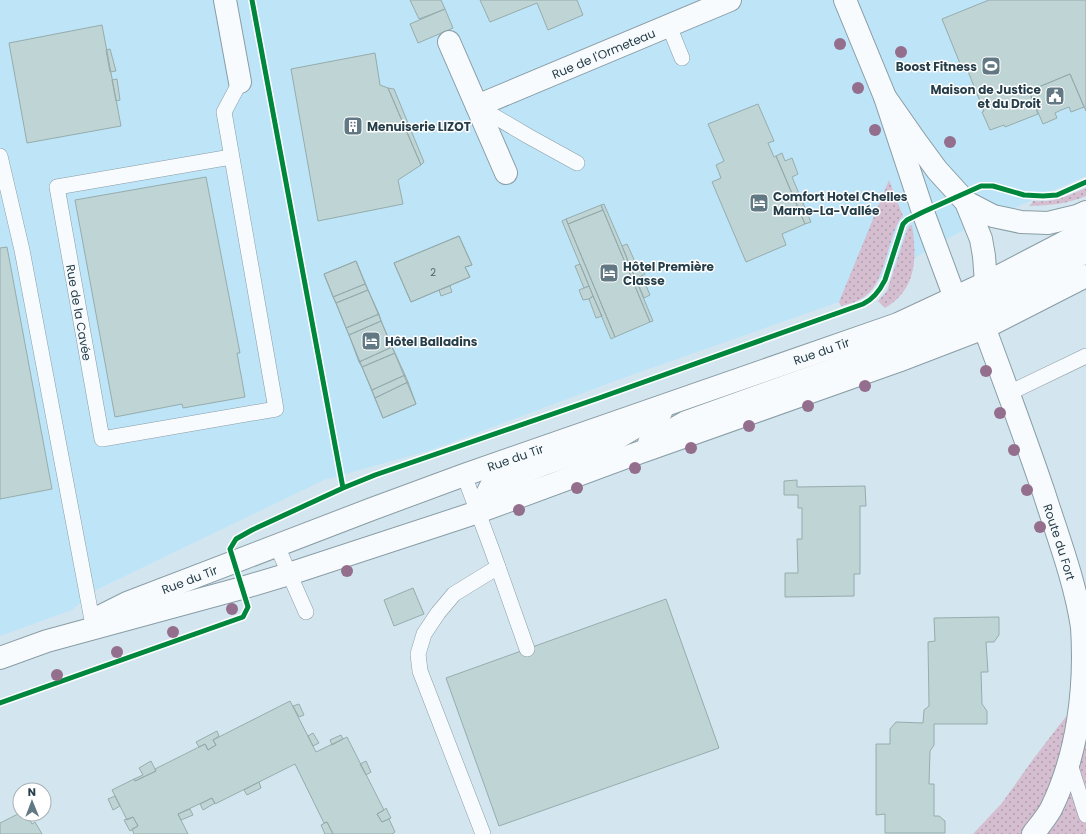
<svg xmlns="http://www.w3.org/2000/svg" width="1086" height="834" font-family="Poppins,sans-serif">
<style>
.built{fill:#bee4f8}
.grass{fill:url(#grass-dots)}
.building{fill:#bfd5d5;stroke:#96acac}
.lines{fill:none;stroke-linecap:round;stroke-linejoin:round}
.lane-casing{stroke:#899da6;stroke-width:16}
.street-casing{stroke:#899da6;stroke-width:24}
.secondary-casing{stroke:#899da6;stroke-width:24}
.lane{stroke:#f8fbfd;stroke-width:15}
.street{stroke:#f8fbfd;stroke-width:22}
.secondary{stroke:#f8fbfd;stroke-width:22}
.cycleway-casing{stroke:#fff;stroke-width:8}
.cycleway{stroke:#00873e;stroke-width:5}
.tree{fill:#936e8d}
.labels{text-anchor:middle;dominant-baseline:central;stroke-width:3;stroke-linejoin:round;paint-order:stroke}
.number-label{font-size:10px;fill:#4c646d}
.street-label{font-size:12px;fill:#253e4a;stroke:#fff}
.poi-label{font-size:12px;font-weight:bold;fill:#253e4a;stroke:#fff;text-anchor:start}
</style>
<defs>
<pattern id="grass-dots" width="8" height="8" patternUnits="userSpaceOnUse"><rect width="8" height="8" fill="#d5bed0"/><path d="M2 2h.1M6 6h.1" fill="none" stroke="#ad9cab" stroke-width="1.8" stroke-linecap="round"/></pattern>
</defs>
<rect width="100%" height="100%" fill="#d3e6f0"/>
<path class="built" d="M0,0H1086V176L956,234L839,302L626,377L431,450L324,480L96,590L72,610L0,636Z"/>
<path class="grass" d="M889,180L903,216C897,222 895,230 892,238C886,256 881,286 864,297C857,302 849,304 841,306L839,302Z
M1086,188V196C1066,204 1052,205 1030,206L1033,201C1055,203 1067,196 1086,188Z
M912,225C917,258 917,289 885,308L878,301L887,291L889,285L907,230L909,226Z
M1071,710L1086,712V834H973L1002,803L1034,758Z"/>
<path class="building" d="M410,0H441L445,9L419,19Z
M480,0H577L583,15L548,30L537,3L490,22Z
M989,0H1086V111L1070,74L1029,91L1038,114L1005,127L1004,125L990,130L982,112L984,111L965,64L961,66L942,19Z
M445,9L453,28L418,43L410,24Z
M102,25L121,126L27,143L9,43Z
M110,49L116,71L110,72L106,50Z
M375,53L380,85L388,88L421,165L398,180L403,204L318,221L291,69Z
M1070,74L1084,107L1071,112L1069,107L1061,110L1055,113L1057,118L1043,124L1029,91Z
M117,79L120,100L116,101L112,80Z
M388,88L394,89L424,162L421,165Z
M758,104L774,141L768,143L774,157L776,156L805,224L782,234L786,245L746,262L712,182L721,178L716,165L724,161L708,124Z
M782,153L785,161L792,158L798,174L792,177L811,222L805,224L776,156Z
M206,177L240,353H237L245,397L183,408L182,404L115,417L75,200Z
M604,204L622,246L653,321L650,322L601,205Z
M601,205L603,210L568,224L566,219Z
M603,210L650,322L615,337L568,224Z
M566,219L615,337L611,339L562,221Z
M459,236L472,265L465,267L470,277L411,302L394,263Z
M459,236L472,265L465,267L470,277L411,302L394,263Z
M627,244L637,266L631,269L622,246Z
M7,247L52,489L0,499V248Z
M356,261L416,404L383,418L324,274Z
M356,261L365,284L333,297L324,274Z
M580,264L589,286L584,288L575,266Z
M640,265L645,274L636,279L631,269Z
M642,276L650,295L644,298L636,279Z
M365,284L368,290L336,303L333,297Z
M450,286L452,292L441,296L439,290Z
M589,286L593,296L589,299L583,300L579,290Z
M368,290L379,314L346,328L336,303Z
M593,296L602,316L596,318L589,299Z
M379,314L381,321L349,335L346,328Z
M381,321L392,347L359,362L349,335Z
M392,347L395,353L362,367L359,362Z
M395,353L405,375L372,390L362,367Z
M405,375L408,382L375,398L372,390Z
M408,382L416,404L383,418L375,398Z
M797,480V487L865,486L866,506H860V574H854V596L785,597V573H798L797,539H802V508H798V495H784V481Z
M413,588L424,614L394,626L384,600Z
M666,599L719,748L499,826L446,678Z
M999,617V635L994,642H986L988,672H981L982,704L987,711V724H934V745L930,751L929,784H934V816H939L945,821V833H885V814L876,815V744H890V729L896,722L923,723L924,710L929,706L928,642L935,641L934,618Z
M290,701L316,752L347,737L384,810L377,814L382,822L389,819L395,832L392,834H333L327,822L324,823L295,764L215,804L212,798L178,814L188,834H134L132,829L138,826L133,817L127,820L112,790L134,779L135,781L156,771L155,769L205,744L208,750L216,745L213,740Z
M299,704L304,715L299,717L293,706Z
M217,731L219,736L213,740L216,745L208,750L205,744L199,747L196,742Z
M313,733L319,743L313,746L308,736Z
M341,735L343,739L332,745L330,740Z
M151,761L156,771L135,781L134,779L143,775L139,768Z
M366,761L371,772L366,775L360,764Z
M259,782L261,788L247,795L244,790Z
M115,796L120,806L113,810L108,799Z
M212,798L215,803L203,810L200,804Z
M386,808L391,818L382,822L377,814L384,810Z
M190,809L193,815L181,820L178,814Z
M20,813V814H27L32,824L35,822L42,834H0V823Z
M133,817L138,826L130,831L124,820Z
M327,822L333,834H325L321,825Z"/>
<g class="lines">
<defs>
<g id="lane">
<path d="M669,26L682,58"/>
<path d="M477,106L528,136L577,163"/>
<path d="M0,156L22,250L92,620"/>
<path id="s1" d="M231,157L57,187L102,439L276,409L224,112L240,82"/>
<path d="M1009,393L1086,356"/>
<path d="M464,475L492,550L527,649"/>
<path d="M277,546L306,612"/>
<path d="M1070,764L1086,815"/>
<path d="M483,834L420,671L418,654L424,634L438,613L454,594L498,567"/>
</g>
<g id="street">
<path d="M225,0L240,82"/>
<path d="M845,0L885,97L923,212L955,298L972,306"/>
<path d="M449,42L506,173"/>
<path id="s2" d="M885,97L915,140L937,170L966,202L981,239L984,256L986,283L977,308C1000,370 1023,431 1044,493C1058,537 1075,581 1082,627C1086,688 1078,754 1051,809C1046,818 1039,826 1033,834"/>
<path id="s3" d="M477,106L730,0"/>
<path d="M966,202L993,216L1021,222L1048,223L1077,216L1086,212"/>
<path d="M649,443L686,422L907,343L977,308L1086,252"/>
<path d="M478,512L491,486L544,464L612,441L661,412"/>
</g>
<g id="secondary">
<path id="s4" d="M99,617L127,603L372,509L464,475L898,324L986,283L1086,231"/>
<path d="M0,658L47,641L242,588L289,574L478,512L624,458L898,361L984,328L1086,276"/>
</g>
</defs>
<use href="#lane" class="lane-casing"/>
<use href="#street" class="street-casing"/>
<use href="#secondary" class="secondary-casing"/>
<use href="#lane" class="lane"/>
<use href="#street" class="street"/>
<use href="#secondary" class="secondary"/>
<defs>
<path id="cycleway" d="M252,0L343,488
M0,703L243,617L248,607L230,549L236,539L252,530L343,488L375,475L599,398L863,304C874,299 880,290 885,280L902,227L903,224L907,220L923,212L981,186H993L1024,195L1043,196L1057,195L1086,182"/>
</defs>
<use href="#cycleway" class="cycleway-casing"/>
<use href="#cycleway" class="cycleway"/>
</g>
<g class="tree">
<circle cx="840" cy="44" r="6"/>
<circle cx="901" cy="52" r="6"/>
<circle cx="858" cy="88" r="6"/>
<circle cx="875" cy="130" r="6"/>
<circle cx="950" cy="142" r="6"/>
<circle cx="986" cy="371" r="6"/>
<circle cx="865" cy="386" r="6"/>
<circle cx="808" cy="406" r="6"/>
<circle cx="1000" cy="413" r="6"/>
<circle cx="749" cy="426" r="6"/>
<circle cx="691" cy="448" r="6"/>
<circle cx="1014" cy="450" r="6"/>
<circle cx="635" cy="468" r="6"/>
<circle cx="577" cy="488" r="6"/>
<circle cx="1027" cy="490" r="6"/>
<circle cx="519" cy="510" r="6"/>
<circle cx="1040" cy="527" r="6"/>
<circle cx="347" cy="571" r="6"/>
<circle cx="232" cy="609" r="6"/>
<circle cx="173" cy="632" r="6"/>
<circle cx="117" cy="652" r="6"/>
<circle cx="57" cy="675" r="6"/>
</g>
<defs>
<symbol id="stadium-square" viewBox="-11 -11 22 22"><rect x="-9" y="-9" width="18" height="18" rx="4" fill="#627984" stroke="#fff"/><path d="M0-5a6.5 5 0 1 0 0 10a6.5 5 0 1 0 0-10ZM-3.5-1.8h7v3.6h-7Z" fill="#fff"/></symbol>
<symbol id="civic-square" viewBox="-11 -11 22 22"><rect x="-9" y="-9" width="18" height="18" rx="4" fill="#627984" stroke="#fff"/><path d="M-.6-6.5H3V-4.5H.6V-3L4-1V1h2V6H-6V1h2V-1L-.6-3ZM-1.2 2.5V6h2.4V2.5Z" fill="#fff"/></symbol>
<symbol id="building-square" viewBox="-11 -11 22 22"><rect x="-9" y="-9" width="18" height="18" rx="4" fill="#627984" stroke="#fff"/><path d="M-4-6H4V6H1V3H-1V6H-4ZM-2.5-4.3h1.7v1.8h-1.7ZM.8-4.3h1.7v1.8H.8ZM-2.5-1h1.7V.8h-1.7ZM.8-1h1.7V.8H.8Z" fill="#fff"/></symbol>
<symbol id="hotel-square" viewBox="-11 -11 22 22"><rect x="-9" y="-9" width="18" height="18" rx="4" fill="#627984" stroke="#fff"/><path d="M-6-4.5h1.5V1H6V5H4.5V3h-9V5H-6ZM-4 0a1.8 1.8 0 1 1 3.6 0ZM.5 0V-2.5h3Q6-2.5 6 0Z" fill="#fff"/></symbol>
</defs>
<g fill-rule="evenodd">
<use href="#stadium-square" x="980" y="55" width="22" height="22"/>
<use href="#civic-square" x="1044" y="85" width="22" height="22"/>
<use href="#building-square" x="342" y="115" width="22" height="22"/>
<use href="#hotel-square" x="748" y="192" width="22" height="22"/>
<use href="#hotel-square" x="598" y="262" width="22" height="22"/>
<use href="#hotel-square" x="360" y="330" width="22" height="22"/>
</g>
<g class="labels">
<g class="number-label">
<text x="433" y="272">2</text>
</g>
<g class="street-label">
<text stroke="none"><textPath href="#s3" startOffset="137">Rue de l'Ormeteau</textPath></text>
<text stroke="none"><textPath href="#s1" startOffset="304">Rue de la Cavée</textPath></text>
<text stroke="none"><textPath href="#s4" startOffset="770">Rue du Tir</textPath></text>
<text stroke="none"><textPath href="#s4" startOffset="446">Rue du Tir</textPath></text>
<text stroke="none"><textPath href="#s2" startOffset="492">Route du Fort</textPath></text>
<text stroke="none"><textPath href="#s4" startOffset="98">Rue du Tir</textPath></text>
</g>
<g class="poi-label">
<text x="977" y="66" text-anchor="end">Boost Fitness</text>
<text x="1041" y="89" text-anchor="end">Maison de Justice<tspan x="1041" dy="14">et du Droit</tspan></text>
<text x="367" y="126">Menuiserie LIZOT</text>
<text x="773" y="196">Comfort Hotel Chelles<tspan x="773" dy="14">Marne-La-Vallée</tspan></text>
<text x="623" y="266">Hôtel Première<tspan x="623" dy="14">Classe</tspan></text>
<text x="385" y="341">Hôtel Balladins</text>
</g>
</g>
<g transform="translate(32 802) rotate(359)"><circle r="19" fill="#ffffff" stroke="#a8b2b7"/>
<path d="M0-3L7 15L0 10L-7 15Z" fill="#627984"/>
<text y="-6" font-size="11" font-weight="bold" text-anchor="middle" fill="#253e4a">N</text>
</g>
</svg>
